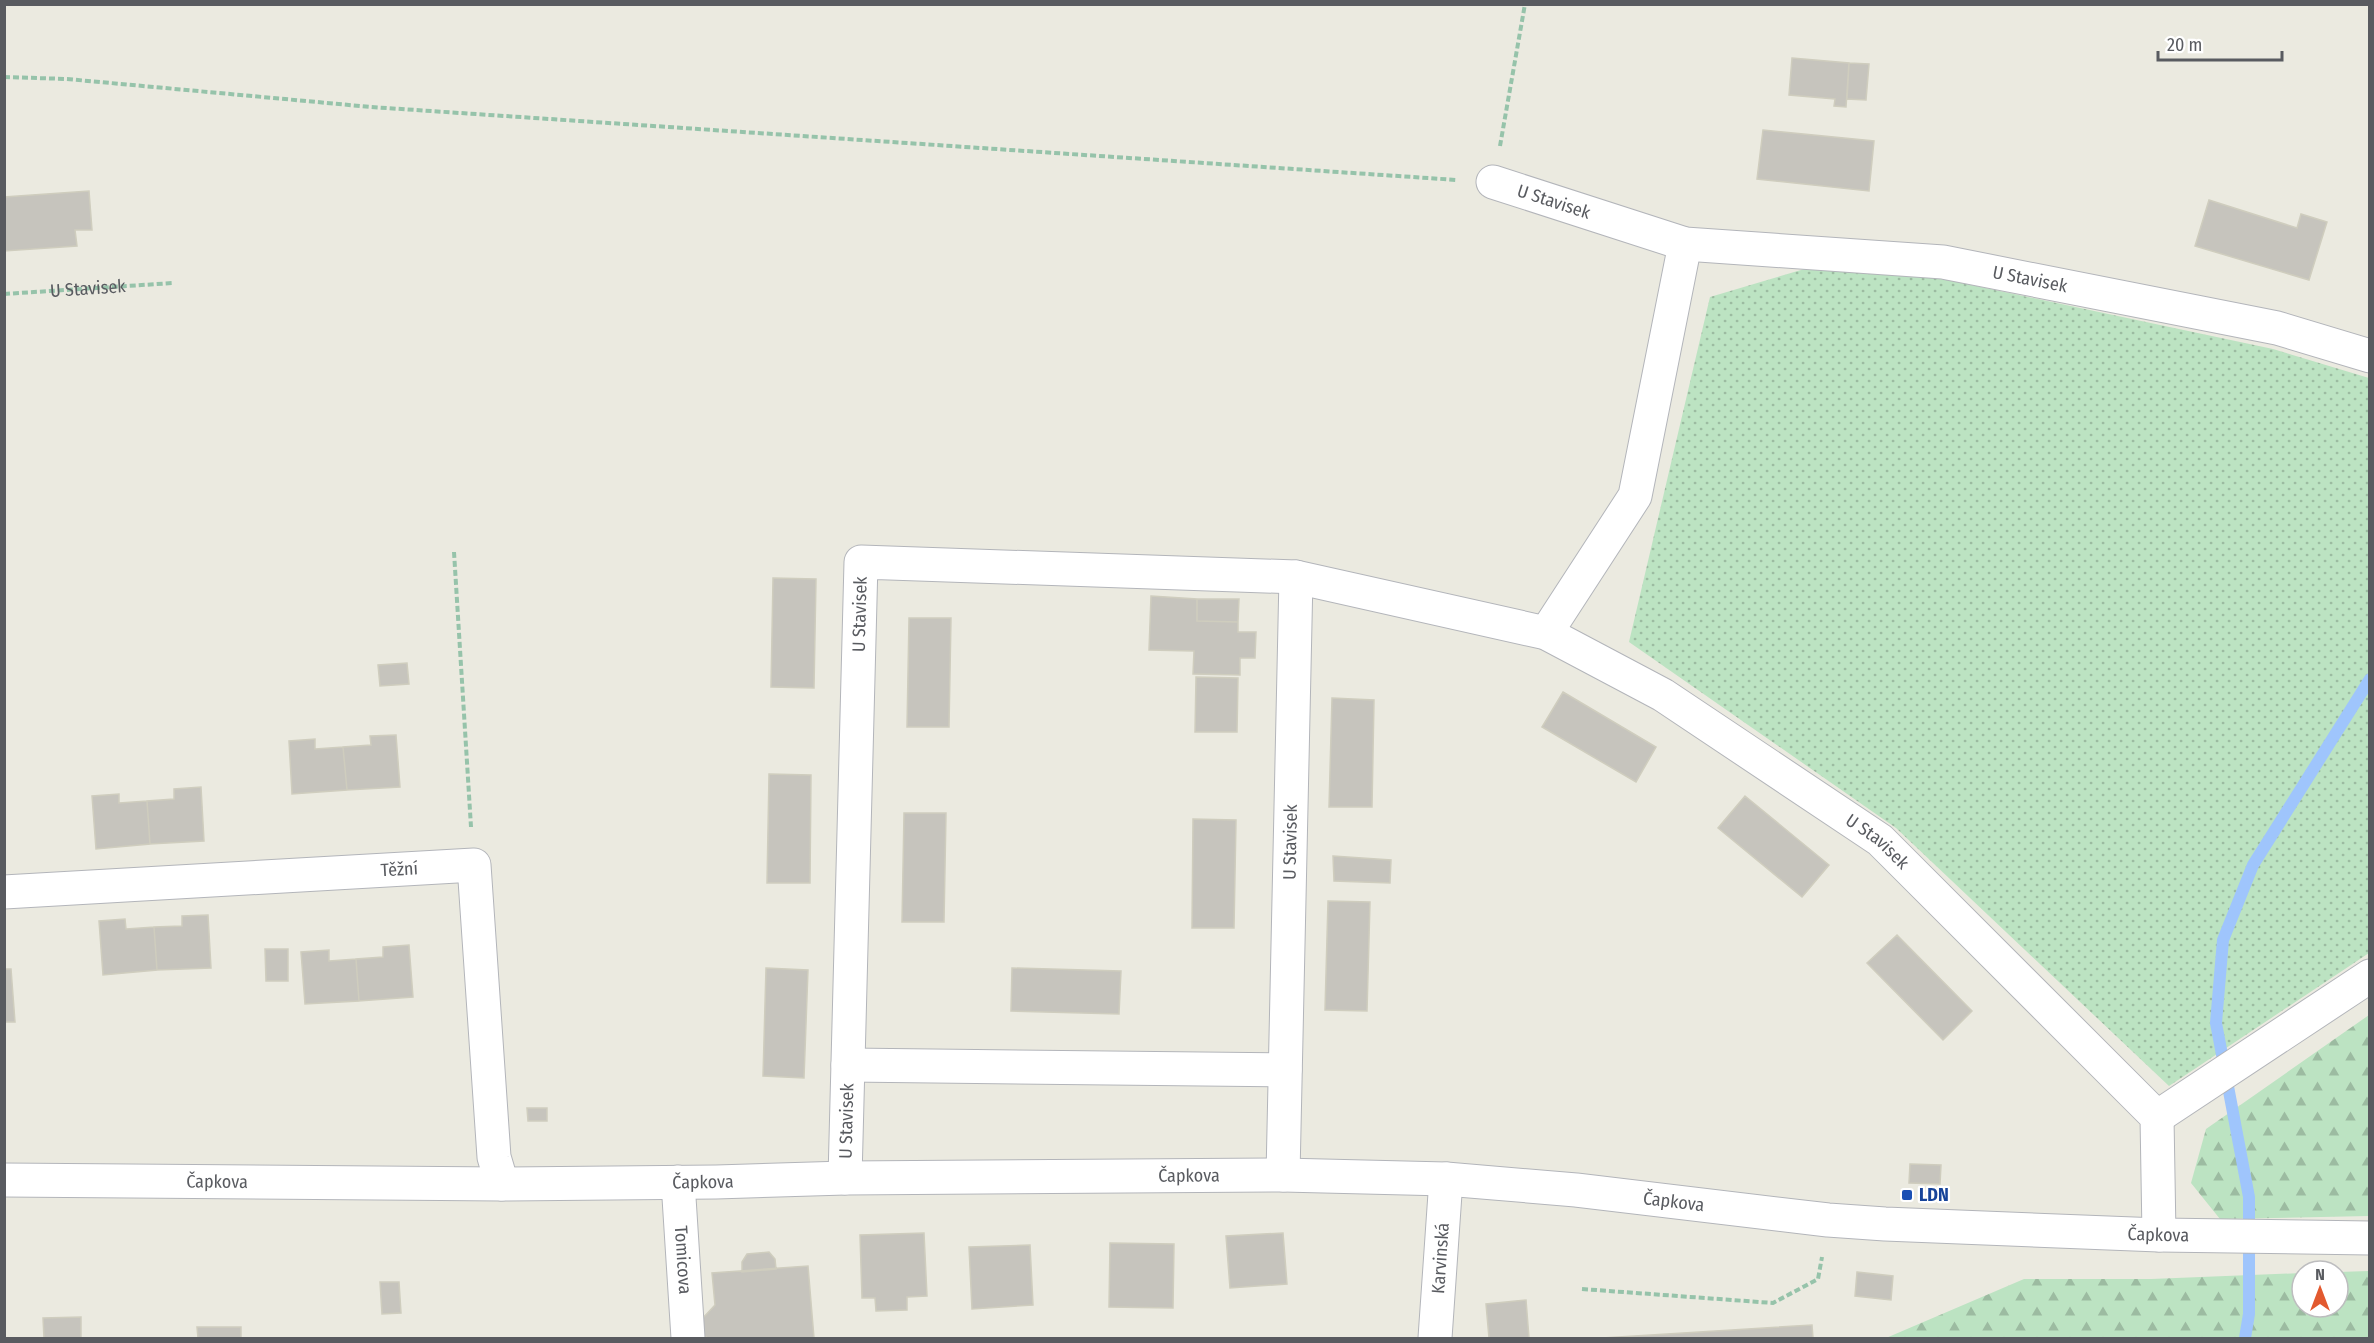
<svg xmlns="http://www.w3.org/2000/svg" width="2374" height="1343" font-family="'Fira Sans Condensed',sans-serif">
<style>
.grass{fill:url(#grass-dots)}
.forest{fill:url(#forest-firs)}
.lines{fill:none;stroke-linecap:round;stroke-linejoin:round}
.stream{stroke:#9fc5fc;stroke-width:12}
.building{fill:#c6c4bd;stroke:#cfcdbe;stroke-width:1.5}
.minor-casing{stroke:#b3b5ba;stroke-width:35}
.path{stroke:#96c3aa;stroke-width:4;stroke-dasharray:6 3;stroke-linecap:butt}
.minor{stroke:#fff;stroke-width:33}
.transit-dot{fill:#1a4fb4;stroke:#fff;stroke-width:2}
.labels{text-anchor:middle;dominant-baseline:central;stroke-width:4.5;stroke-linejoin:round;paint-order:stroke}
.street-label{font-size:18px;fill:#595b60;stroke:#fff}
.transit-label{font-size:18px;font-weight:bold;fill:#164399;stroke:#fff;text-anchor:start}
</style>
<defs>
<pattern id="grass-dots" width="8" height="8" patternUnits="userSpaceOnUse" patternTransform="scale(1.5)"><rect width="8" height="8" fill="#bce3c2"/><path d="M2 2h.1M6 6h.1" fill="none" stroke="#9cbba1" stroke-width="1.8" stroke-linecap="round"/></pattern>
<pattern id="forest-firs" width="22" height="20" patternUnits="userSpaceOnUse" patternTransform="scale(1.5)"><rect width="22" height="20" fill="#bce3c2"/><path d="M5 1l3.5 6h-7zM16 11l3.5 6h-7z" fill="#9cbba1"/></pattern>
</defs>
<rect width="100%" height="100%" fill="#ebeae0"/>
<path class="grass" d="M1818,265L1948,280L2273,349L2369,378V953L2169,1086L1896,828L1629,642L1710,297Z"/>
<path class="forest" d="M2369,1015V1216L2220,1219L2191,1183L2206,1129Z
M2369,1271V1338H1886L2024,1279H2151L2302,1273V1307H2338V1272Z"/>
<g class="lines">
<path class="stream" d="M2245,1338L2249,1314V1197L2216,1023L2223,940L2253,865L2370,679"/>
</g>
<path class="building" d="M1792,58L1849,63L1846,107L1834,106L1835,99L1789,95Z
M1849,63L1869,64L1866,100L1847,99Z
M1763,130L1874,141L1869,191L1757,179Z
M89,191L92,230H75L77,246L4,251V197Z
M2209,200L2297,228L2301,214L2327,222L2309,280L2195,246Z
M773,578L816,579L814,688L771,687Z
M1151,596L1197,599V621L1238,622V632H1256L1255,658H1240V675L1193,674L1194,651L1149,650Z
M1197,599H1239L1238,622L1197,621Z
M909,618H951L949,727H907Z
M407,663L409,684L380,686L378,665Z
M1196,677L1238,678L1237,732H1195Z
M1563,692L1656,747L1636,782L1542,727Z
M1332,698L1374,700L1372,807H1329Z
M396,735L400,787L347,790L343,747L371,745L370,736Z
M315,739V749L343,747L347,790L292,794L289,741Z
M769,774L811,775L810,883H767Z
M201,787L204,841L150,844L147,801L174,799V789Z
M119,794V803L147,801L150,844L96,849L92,796Z
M1745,796L1829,865L1802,897L1718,828Z
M904,813H946L944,922H902Z
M1193,819L1236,820L1234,928H1192Z
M1333,856L1391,860L1390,883L1334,881Z
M1328,901L1370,902L1367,1011L1325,1010Z
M208,915L211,968L157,970L154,927L182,926V916Z
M125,919L126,929L154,927L157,970L103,975L99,921Z
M1897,935L1972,1011L1943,1040L1867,963Z
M409,945L413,997L359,1001L356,959L383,957V947Z
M265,949H288V981H266Z
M329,950V961L356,959L359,1001L305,1004L301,952Z
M766,968L808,970L804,1078L763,1076Z
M1012,968L1121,971L1119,1014L1011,1011Z
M4,969H11L15,1022H4Z
M527,1108H547V1121H528Z
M1910,1164L1941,1165L1940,1184L1909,1183Z
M924,1233L927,1296L907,1297V1310L876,1311L875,1298H862L860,1235Z
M1283,1233L1287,1284L1230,1288L1226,1236Z
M1110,1243L1174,1244L1173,1308L1109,1307Z
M1030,1245L1033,1305L972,1309L969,1247Z
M769,1252L775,1259L776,1269L742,1272V1262L747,1254Z
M808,1266L814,1338H708L704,1336L702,1319L715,1305L712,1273Z
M1857,1272L1893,1276L1891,1300L1855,1296Z
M380,1282H399L401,1313L382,1314Z
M1526,1300L1529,1338H1489L1486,1304Z
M81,1317V1338H44L43,1318Z
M1812,1325L1813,1338H1602Z
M197,1327H241V1338H198Z"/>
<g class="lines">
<defs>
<g id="minor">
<path id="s2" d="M1493,182L1685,244L1943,262L2277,328L2370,356"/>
<path d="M1546,633L1635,496L1685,244"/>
<path id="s3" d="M4,892L474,865L494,1157L502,1184"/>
<path d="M848,1065L1285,1070"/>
<path d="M2157,1117L2370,976"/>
<path id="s4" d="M1283,1175L1296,577"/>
<path id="s5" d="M845,1178L861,562L1296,577L1546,633L1663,695L1880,840L2157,1117L2159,1235"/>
<path id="s6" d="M4,1180L502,1184L716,1182L845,1178L1283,1175L1446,1179L1576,1190L1828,1220L1885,1224L2159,1235L2370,1238"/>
<path id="s7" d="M678,1182L688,1338"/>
<path id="s8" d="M1435,1338L1446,1179"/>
</g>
</defs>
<use href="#minor" class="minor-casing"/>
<g class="path">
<path d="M4,77L67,79L371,107L1457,180"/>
<path d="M1500,146L1525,4"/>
<path id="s1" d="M4,294L173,283"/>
<path d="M454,552L471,827"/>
<path d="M1582,1289L1773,1303L1818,1279L1822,1257"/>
</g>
<use href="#minor" class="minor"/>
</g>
<rect class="transit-dot" x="1901" y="1189" width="12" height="12" rx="3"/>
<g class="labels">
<g class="street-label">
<text stroke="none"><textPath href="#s2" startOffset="64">U Stavisek</textPath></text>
<text stroke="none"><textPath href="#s2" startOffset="549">U Stavisek</textPath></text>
<text stroke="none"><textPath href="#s1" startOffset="84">U Stavisek</textPath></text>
<text stroke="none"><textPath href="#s5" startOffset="564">U Stavisek</textPath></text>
<text stroke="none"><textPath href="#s4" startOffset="333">U Stavisek</textPath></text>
<text stroke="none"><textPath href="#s5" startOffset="1700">U Stavisek</textPath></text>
<text stroke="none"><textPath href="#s3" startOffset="396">Těžní</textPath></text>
<text stroke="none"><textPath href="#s5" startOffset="57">U Stavisek</textPath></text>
<text stroke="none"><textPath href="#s6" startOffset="1185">Čapkova</textPath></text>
<text stroke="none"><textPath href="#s6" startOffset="213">Čapkova</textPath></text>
<text stroke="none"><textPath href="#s6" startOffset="699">Čapkova</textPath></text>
<text stroke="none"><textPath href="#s6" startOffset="1671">Čapkova</textPath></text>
<text stroke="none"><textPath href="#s6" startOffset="2157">Čapkova</textPath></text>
<text stroke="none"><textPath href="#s8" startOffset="80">Karvinská</textPath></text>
<text stroke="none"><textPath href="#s7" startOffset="78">Tomicova</textPath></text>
</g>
<g class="transit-label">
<text x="1919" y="1195">LDN</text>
</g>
</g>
<rect width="2374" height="1343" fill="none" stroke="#595b60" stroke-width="12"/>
<g transform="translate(2320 1289)"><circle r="28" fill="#ffffff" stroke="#bdbdbf" stroke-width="1.5"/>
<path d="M0-4.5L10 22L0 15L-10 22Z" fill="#e2592f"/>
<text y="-9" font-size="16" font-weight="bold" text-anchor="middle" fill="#595b60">N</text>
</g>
<path d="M2158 51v9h124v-9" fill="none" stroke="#595b60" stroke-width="3"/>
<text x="2167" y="51" font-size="18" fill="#595b60" stroke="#ffffff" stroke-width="4.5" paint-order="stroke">20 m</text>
</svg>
